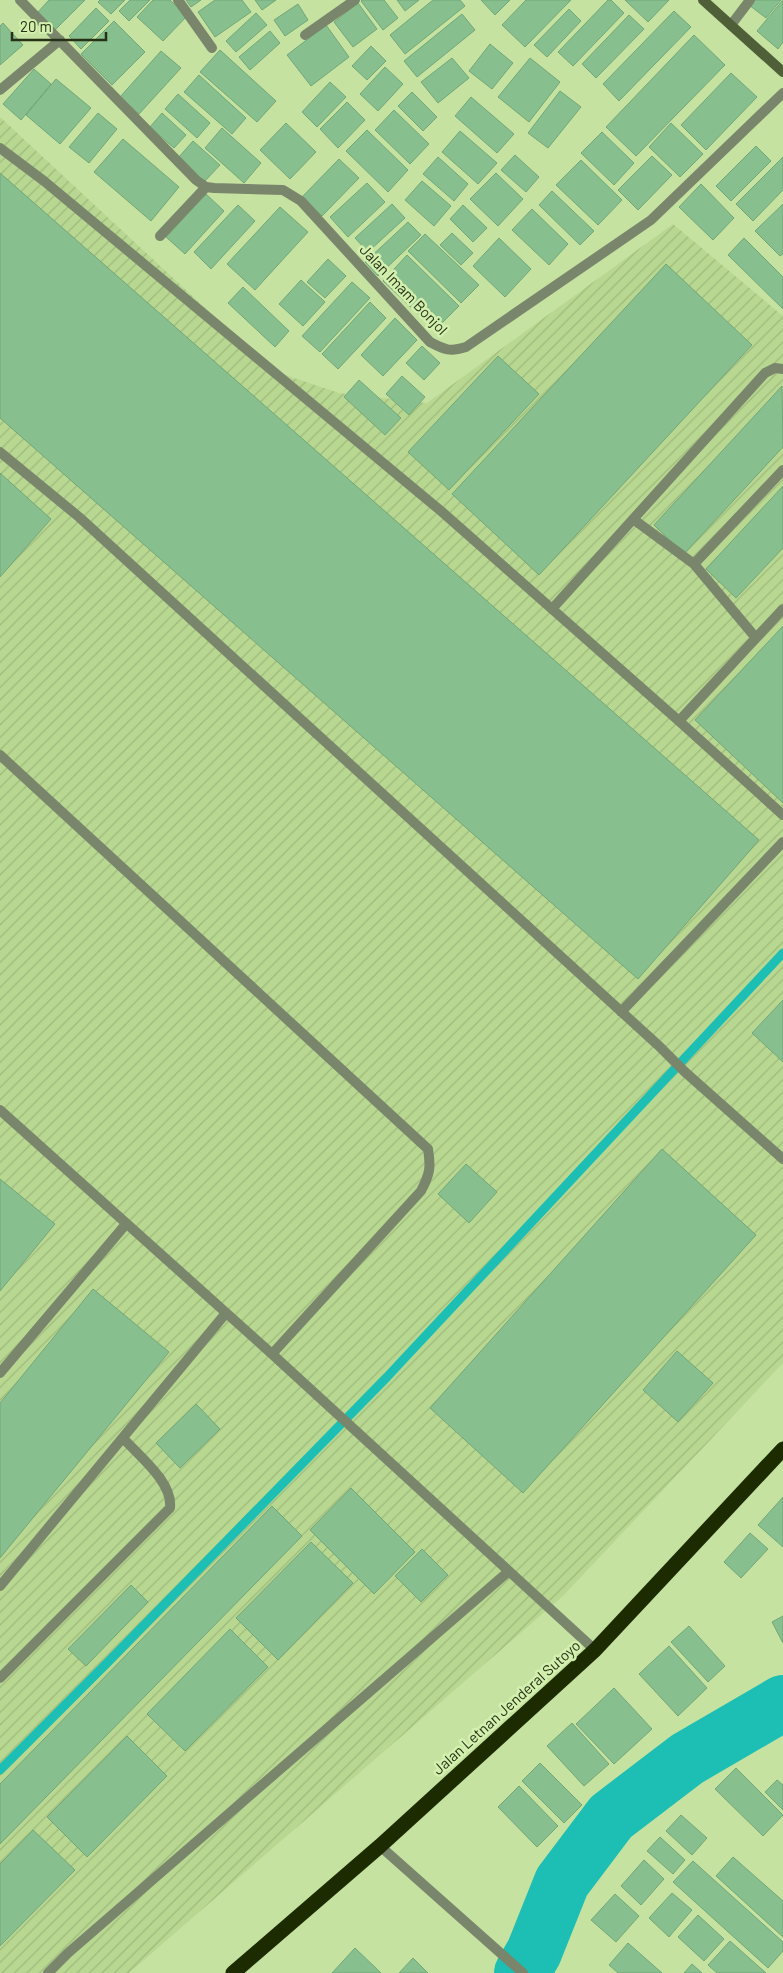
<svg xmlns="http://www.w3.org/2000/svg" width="783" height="1973" font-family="Barlow,sans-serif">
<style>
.industrial{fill:url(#industrial-furrows)}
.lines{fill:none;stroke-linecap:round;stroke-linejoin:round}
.stream{stroke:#1dbeb3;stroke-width:9}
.river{stroke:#1dbeb3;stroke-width:56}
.building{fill:#88bf8e;stroke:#71a777}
.lane{stroke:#7a866c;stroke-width:10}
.street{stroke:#7a866c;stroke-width:10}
.secondary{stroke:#4f6039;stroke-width:10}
.highway{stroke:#1c2c00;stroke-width:15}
.labels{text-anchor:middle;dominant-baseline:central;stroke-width:5;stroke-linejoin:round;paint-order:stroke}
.street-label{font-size:15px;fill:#263117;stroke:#d3f0ae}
</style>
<defs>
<pattern id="industrial-furrows" width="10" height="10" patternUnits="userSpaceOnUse" patternTransform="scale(1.25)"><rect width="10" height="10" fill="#b8d891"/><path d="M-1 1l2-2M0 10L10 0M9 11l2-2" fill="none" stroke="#9eba7c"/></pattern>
</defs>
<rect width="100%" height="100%" fill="#c6e2a1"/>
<path class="industrial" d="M0,117L273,371L339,393L427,403L673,224L783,316V1363L563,1596L129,1973H0Z"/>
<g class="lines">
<path class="stream" d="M0,1770L107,1663L387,1377L783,953"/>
<path class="river" d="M522,1973L534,1952L562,1882L611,1817L687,1759L783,1703"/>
</g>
<path class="building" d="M49,0H85L55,30L38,12Z
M100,0H125L111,14L98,2Z
M130,0H150L129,21L119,11Z
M153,0H170L187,16L163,41L137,17Z
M186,0H201L191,7Z
M215,0H242L251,12L215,37L198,12Z
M255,0H276L262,10Z
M362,0H384L398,18L383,30L361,1Z
M397,0H419L405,11Z
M433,0H460L465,6L405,54L390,35Z
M481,0H510L495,15Z
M526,0H571L525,47L502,25Z
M608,0H611L624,13L573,66L558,52Z
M625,0H669L648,22Z
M753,0H781L766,18L749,5Z
M783,0V42L778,49L757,31Z
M358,3L377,29L353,47L334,22Z
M298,4L308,20L285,36L274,20Z
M96,8L109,21L81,49L69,36Z
M569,9L581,21L547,57L534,45Z
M674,11L691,27L619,101L603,84Z
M256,13L267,25L236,52L226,41Z
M462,14L475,30L417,77L404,61Z
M629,15L644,29L596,78L582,64Z
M114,21L145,52L112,85L81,54Z
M3,23L23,45L0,65V26Z
M326,25L349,57L311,86L287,55Z
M270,31L280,43L250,70L239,57Z
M694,35L725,65L636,156L606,127Z
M490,44L513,63L492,89L469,71Z
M371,46L386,61L367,80L352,66Z
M220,50L276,101L257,122L200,72Z
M161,51L181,68L139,114L120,97Z
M452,58L469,78L438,103L421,82Z
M530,58L560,82L529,122L498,97Z
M385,67L403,84L378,111L360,94Z
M34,69L51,84L21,120L3,104Z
M731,73L757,97L706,150L681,125Z
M199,75L246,118L232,134L184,92Z
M56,79L91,108L60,144L26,115Z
M330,82L346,97L317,127L302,112Z
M560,91L581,107L548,148L528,133Z
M412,92L437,117L423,131L398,106Z
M178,94L210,123L197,138L165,109Z
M471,97L514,134L497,153L455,116Z
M347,102L365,120L338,148L320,129Z
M394,110L429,144L410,164L375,130Z
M98,113L117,129L89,163L69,147Z
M162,113L186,135L174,148L150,127Z
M286,123L316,152L290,179L260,150Z
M671,123L703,154L680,177L649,147Z
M222,128L261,163L244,183L205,148Z
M367,130L408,170L388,192L346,151Z
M460,131L497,163L478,184L442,152Z
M602,132L634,163L614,185L581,153Z
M123,139L179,187L151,221L94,172Z
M193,141L220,165L204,182L178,158Z
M756,146L771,161L731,201L716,186Z
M515,155L539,177L526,192L501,170Z
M652,156L672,175L638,210L618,190Z
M438,157L468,184L454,201L423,174Z
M783,157V190L753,221L736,204Z
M339,159L359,178L322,216L302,197Z
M581,160L622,200L598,225L556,185Z
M0,173L759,840L638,979L0,418Z
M496,173L523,199L498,226L470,199Z
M422,181L451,206L434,226L405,200Z
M367,183L385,202L348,237L330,217Z
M701,184L734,218L713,240L679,207Z
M552,191L594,231L580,245L539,205Z
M206,194L224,211L185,254L166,237Z
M392,204L405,218L368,252L355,238Z
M783,204V254L780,256L755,231Z
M238,205L255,221L211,269L194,252Z
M463,205L487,228L473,242L450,219Z
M280,207L308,232L255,290L227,264Z
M532,209L568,244L549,265L512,230Z
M408,222L421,235L378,276L365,262Z
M452,233L473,253L461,265L440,245Z
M425,234L479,285L461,303L408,251Z
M499,238L531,269L505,297L473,266Z
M744,238L783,277V309L728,255Z
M407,255L459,306L435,330L383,281Z
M328,259L346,276L325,298L307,282Z
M666,264L752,345L539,575L452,494Z
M301,280L325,302L303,326L279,304Z
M352,282L370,298L320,352L302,336Z
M243,287L289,331L275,347L228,303Z
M370,302L386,318L338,369L322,354Z
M395,318L417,340L383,376L361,355Z
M422,346L440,363L424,380L406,363Z
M498,356L539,394L449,490L408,452Z
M402,376L425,397L409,415L386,394Z
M359,380L401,418L385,435L344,397Z
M782,386L783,447L684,554L654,525Z
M0,473L51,519L0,577Z
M783,486V548L736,598L706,569Z
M783,626V803L695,720Z
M783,1000V1062L752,1033Z
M662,1149L756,1235L523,1493L430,1408Z
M466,1164L497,1192L469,1223L438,1194Z
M0,1179L55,1224L0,1291Z
M93,1289L169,1352L0,1558V1403Z
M677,1351L713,1383L678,1422L643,1390Z
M196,1404L220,1429L180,1468L156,1443Z
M351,1488L415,1552L374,1594L310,1530Z
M783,1497V1547L758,1525Z
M272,1506L302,1536L0,1844V1784Z
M750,1533L768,1549L741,1578L724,1562Z
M311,1542L353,1583L278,1660L236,1618Z
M422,1549L448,1575L421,1602L395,1576Z
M131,1585L148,1602L86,1666L68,1649Z
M783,1616V1643L772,1622Z
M689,1626L725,1666L708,1682L671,1642Z
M230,1629L268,1667L185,1751L147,1714Z
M669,1646L707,1688L678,1716L639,1674Z
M614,1688L652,1729L614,1764L576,1724Z
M572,1723L609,1764L584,1786L547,1746Z
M127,1736L167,1776L87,1857L47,1817Z
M540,1763L582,1805L564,1823L522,1781Z
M736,1768L783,1815L763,1836L715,1789Z
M777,1780L783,1785V1810L765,1792Z
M519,1786L558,1826L537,1847L498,1807Z
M681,1815L707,1838L692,1855L666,1831Z
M33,1830L75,1870L0,1946V1864Z
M660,1837L685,1860L673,1874L647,1851Z
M733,1857L783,1901V1937L716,1876Z
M644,1860L664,1879L641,1905L621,1886Z
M693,1861L783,1942V1951L768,1968L673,1882Z
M672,1893L692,1910L669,1937L649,1918Z
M615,1894L639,1916L616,1942L591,1920Z
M698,1915L724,1939L704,1961L678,1937Z
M730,1941L766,1973H717L708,1965Z
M628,1943L662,1973H618L609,1965Z
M355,1948L381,1973H332Z
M413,1958L428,1973H399Z
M692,1964L702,1973H684Z"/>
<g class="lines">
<path class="lane" d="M0,148L44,181L441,511L679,721L783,815
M0,452L79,517L659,1046L685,1072L783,1159
M633,519L694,564L783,470
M694,564L756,638
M552,609L765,373L775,368L783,369
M679,721L783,609
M0,755L428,1149C431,1167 430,1174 421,1191L272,1354
M621,1012L783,842
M0,1110L272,1354L595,1650
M0,1373L126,1224
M0,1586L226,1313
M0,1678L170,1508C173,1482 139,1456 123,1438
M48,1973L68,1953L509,1571"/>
<path class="street" d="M20,0L196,180L206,187L214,188L283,190L301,201L430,342C445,350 450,352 466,347L651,220L783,93
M178,0L212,48
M731,25L750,0
M305,35L355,0
M0,90L60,40
M160,236L206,187
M380,1846L523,1973"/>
<path class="secondary" d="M703,0L783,72"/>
<path class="highway" d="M233,1973L380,1846L595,1650L783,1449"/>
</g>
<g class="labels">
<g class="street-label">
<text transform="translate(404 289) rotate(46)">Jalan Imam Bonjol</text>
<text transform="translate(506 1707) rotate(-42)">Jalan Letnan Jenderal Sutoyo</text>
</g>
</g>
<path d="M12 32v8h94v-8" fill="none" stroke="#263117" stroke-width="2.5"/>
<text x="20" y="32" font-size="15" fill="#263117" stroke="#d3f0ae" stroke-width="4" paint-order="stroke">20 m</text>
</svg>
